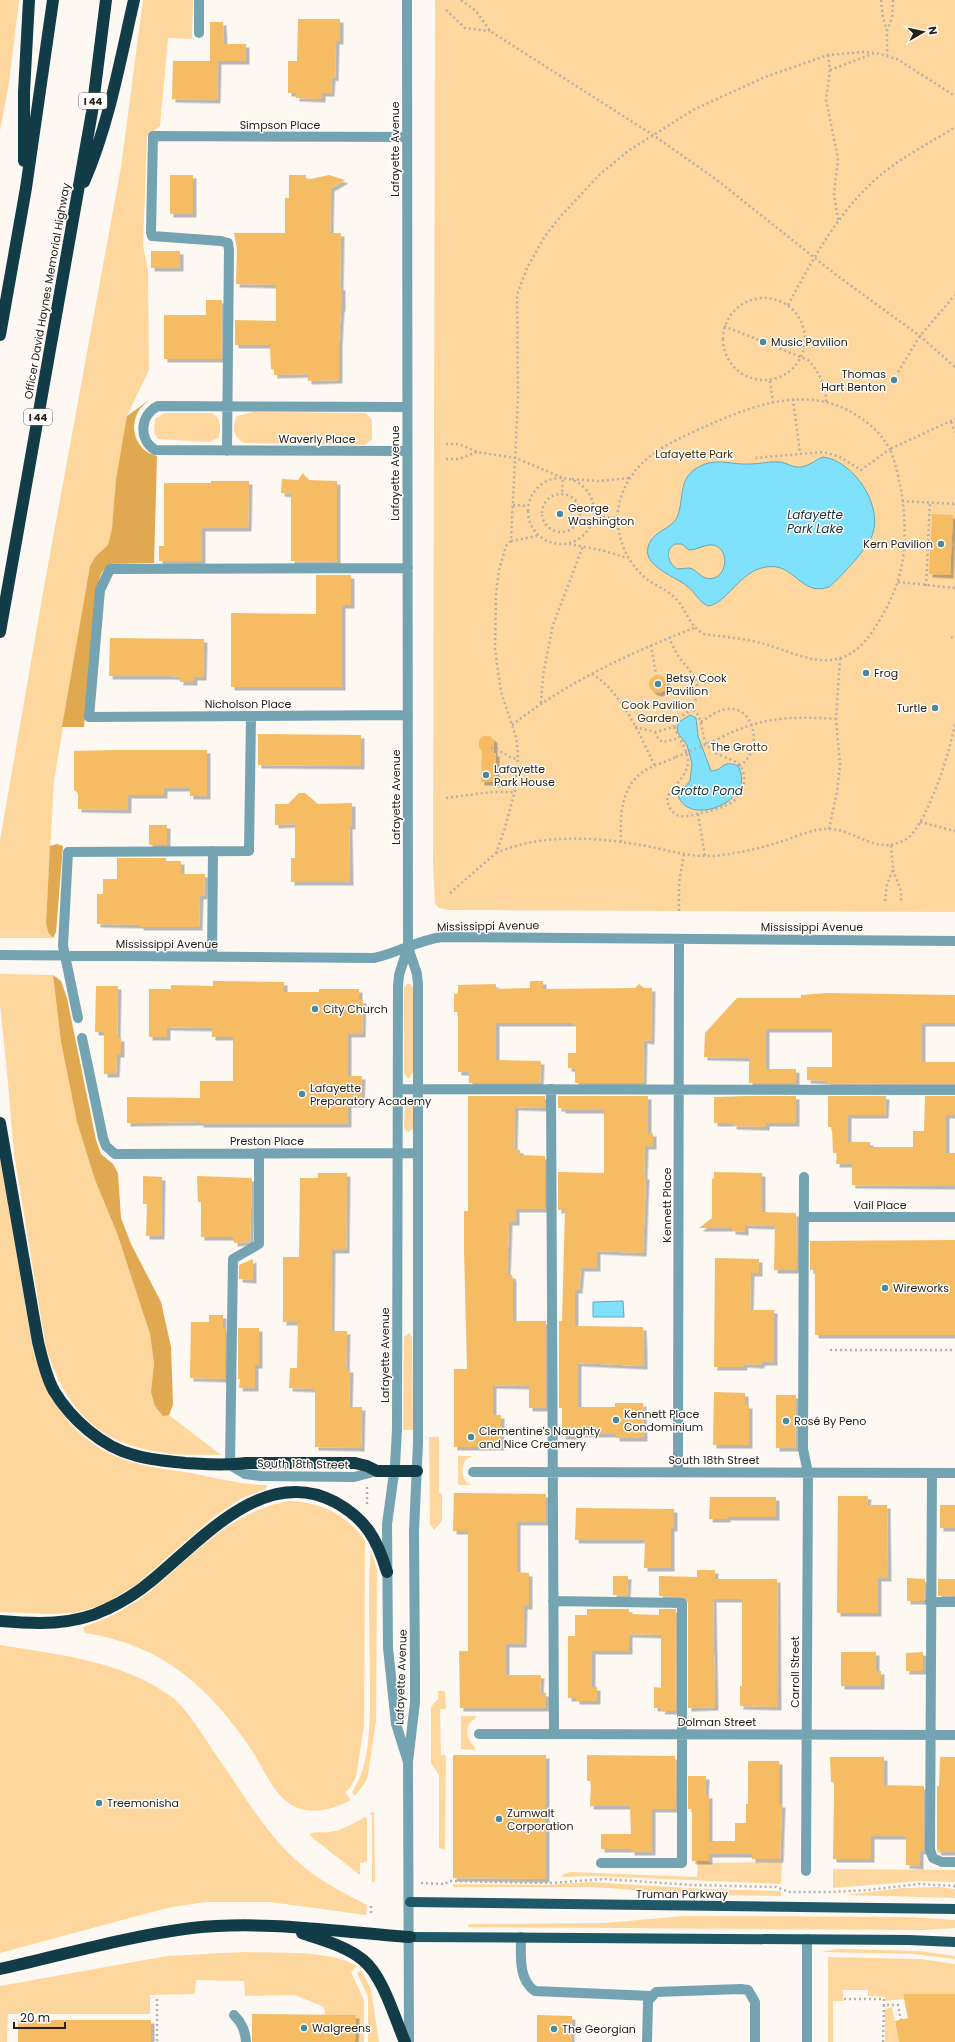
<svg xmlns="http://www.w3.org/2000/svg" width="955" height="2042" font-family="Poppins,sans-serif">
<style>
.green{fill:#fed79e}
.forest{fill:#e0a850}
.water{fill:#7fe1fb;stroke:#65a7b6;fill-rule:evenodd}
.building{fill:#f5bc64;filter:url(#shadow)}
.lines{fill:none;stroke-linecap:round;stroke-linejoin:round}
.path{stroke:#b6b0a8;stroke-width:2.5;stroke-dasharray:2 3;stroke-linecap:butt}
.minor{stroke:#74a4b2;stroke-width:10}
.major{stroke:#1f5867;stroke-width:10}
.highway{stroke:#123c47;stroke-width:12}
.path-bridge{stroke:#b6b0a8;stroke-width:2.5;stroke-dasharray:2 3;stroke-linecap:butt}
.poi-dot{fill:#488a9c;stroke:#fff;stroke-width:1.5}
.labels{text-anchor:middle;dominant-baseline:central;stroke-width:3;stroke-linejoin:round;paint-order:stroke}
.shield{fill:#fff;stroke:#68635b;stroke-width:1}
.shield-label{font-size:10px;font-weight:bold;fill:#282015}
.street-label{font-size:11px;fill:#282015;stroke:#fff}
.poi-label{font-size:11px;fill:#282015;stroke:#fff;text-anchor:start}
.park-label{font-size:11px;fill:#422b04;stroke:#fff}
.water-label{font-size:12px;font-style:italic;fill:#20363d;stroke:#fff}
</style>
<defs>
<filter id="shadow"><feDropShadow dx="3.5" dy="3.5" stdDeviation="0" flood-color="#0004"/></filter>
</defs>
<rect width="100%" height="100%" fill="#fdf8f2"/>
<path class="green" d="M0,0H19L9,83L0,131Z
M143,0H193L192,39L168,38L160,126L147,136L143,245L148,270L149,370L127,416L112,528L108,545L96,556L90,566L54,781L46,923L48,932L53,938H0V840L44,587L121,167Z
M435,0H955V912L448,910L439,908L435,904L433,864Z
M253,412L366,413L372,420V439L365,445L244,443C233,436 231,428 237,416Z
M165,413H212C221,418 221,427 219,437L210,442L158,439L154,433L155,419Z
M0,974L53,975L61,1042L77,1122L95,1180L117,1233L150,1334L154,1363L151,1392L163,1415H169L221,1455C202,1454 183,1456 165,1453C98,1444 67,1411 46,1348L14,1154L7,1071L0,1005Z
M407,984H411L413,988V1073L410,1078H407L404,1073V987Z
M409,1100L413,1104V1128L409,1132L406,1131L404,1127L405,1104Z
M0,1158L33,1350C50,1409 81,1451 143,1465C159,1469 175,1470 191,1473C217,1478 241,1485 267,1485L266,1489L242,1498L211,1519L136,1585L103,1605L73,1613L50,1614L0,1612Z
M409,1333L412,1337L413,1430H403L404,1337Z
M429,1437H439V1493L442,1494V1521L434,1530L430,1524Z
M458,1456H473C461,1459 460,1474 466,1482L472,1485H458Z
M289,1501C324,1503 343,1513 365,1540L364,1725L356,1777L350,1788L345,1792L351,1800C332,1810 309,1816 290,1804C273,1793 263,1768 253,1752C210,1688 164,1645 85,1633L83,1627C107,1619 128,1608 148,1593C192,1557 230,1511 289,1501Z
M371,1549L377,1571L376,1721L368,1775L365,1783L355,1796L352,1792C372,1764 370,1714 370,1680C370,1637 367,1592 371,1549Z
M0,1645C59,1655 121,1660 172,1697C187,1708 209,1745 221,1762C244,1795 265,1832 296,1860C316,1879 342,1892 367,1905L366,1915L270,1902H206L172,1907L137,1916L0,1953Z
M438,1691H445L446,1709H440L441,1755H446L445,1850L439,1848V1775L431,1763V1708L433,1704L438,1699Z
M461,1716H476L475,1719C464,1724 466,1741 475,1747V1750L461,1749Z
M374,1812L375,1881L372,1883V1816L370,1813Z
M365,1817L367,1819V1862L360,1863V1875L309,1835C313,1831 324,1833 330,1832C343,1830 354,1823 365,1817Z
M698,1861H709L710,1863L782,1862L781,1884L594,1876L561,1877L564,1874L571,1872L697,1877Z
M833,1869L955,1870V1882L920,1881L833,1888Z
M589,1882L704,1889L781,1891V1896L705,1895L593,1887H453V1884L547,1885Z
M940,1887L955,1889V1898L845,1895L902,1888Z
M684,1916L908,1917L955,1920V1928L924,1930L468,1927L469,1924L605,1923Z
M839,1949L920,1951L955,1956V1959L913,1954L820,1952Z
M245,1952C274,1953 333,1950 357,1966L351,1972L364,2000V2042H355V2015H325L324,2007L295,1995L245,1996L244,1981L196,1980L195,1993L193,1994L150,1995V2014H8L7,2042H0V1986L167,1956Z
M828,1957L921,1959L955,1964V1994H903L904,1999L886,2001L885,1997L868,1996V1990H843V2001H833V2042H828Z
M361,1970L371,1989L379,2042H368V1997L357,1973Z
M892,2007L899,2042H885V2009Z"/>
<path class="forest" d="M152,398C147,402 140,407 137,414C129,431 138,452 157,456L154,563L110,564C99,571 98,584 96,597L84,727H62L90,566L96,556L108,545L112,528L116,480L127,416Z
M57,844L63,846L56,932L53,938L48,932L46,923L50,846Z
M53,975L61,981L67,998L96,1140L101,1154L113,1164L118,1173L121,1218L131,1244L161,1302L171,1347L173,1405L169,1415L163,1416L155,1406L151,1392L154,1363L150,1334L117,1233L95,1180L77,1122L61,1042Z"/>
<path class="water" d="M823,457C853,461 882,503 873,533C869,547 841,577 829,587C800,597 795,562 766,567C739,571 728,603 708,606C699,602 695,592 687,586C674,575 634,564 652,539C660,529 674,527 678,515C685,493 677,475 705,464C719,459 735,465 750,464C760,464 771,461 780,462C788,463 792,468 801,467C809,466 815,460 823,457ZM675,544H682L689,550C697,550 705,544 713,545C729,548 728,574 714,578C702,582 699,570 689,568C685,568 681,569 677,569C668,563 664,550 675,544Z
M690,715L696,718L698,736L711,771C724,771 721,759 738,766C758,802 687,828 678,795L690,781L692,763L687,745L678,733L677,727L679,722Z
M623,1301L624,1317H593V1302Z"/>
<path class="building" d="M298,19H340V41H336L335,78L332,77L331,93H322V99L296,98V93H288V61H297Z
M210,22H223L224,44H246V61H210Z
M173,61H218L217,100L172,99Z
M170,175H193V214H170Z
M289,175H306V180L329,175L345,180L331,188L330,233H341L340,287H342V308H341L339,342V380L308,381V374L274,375V370L271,369L270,345H235V320L276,321V285L236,284L237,249L234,233H285V198H289Z
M151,251H180V268H151Z
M206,300H222L221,359H164V315H206Z
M303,473L308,480L337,481V562L291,561V494L281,493L282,479L298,480Z
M211,481H249L248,528H202V561H159V546H164V483H211Z
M932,514L953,515L950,575L929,574Z
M316,575H351V605H342V687H231V613L316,614Z
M110,638L204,639L203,677H194V682H180V677L171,676H109Z
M649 684a9 9 0 1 1 18 0a9 9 0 1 1-18 0Z
M258,734L361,735V766L258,765Z
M483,736H490L494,740V753H496V782H481L482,752L483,753L479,747V740Z
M113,750H207V796H190V788H164V795H128V810L78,809V793L74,790V751Z
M299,793H305L318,804L352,803V826H349L350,882H291V858H295V824L275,825V804H288Z
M149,825H167V845H149Z
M117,858H166V861H181V874H205L204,896H200L199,927H140V925L97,924V894H103V879H117Z
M213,981L284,982V992H319V989H359V1000H363L362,1034H348V1076H362L361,1104H348V1124H200V1122L127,1123V1097L200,1098V1081H233V1037H212V1028L167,1027V1037H149V989H171V985L213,986Z
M530,981H543V989L635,988L639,984L644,988H652L651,1041L644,1040L643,1083H575V1069L568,1068V1053H576V1025H573V1023H496V1060L541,1061L540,1083H469V1072H458V1012H454V994H458V985L496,984V989L530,988Z
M96,986H118L117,1038H121V1054H117L116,1074H104V1032H95Z
M826,993L955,995V1023H922V1062H955V1084L827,1083V1081L807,1080V1067H832V1029H766V1069H796V1083H749V1058L704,1057L705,1033L737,998H801V995Z
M468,1096H545V1108L515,1107L514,1149L520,1150V1155L545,1156V1209H516V1222H509L507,1275H512L513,1279V1321H546V1408H529V1386L493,1385V1415H501V1447H454V1369H467L464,1250V1211H468Z
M558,1096H648V1133H653V1146H645L644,1176H646L643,1253L597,1251V1268H581L579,1290H575V1326L643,1327L644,1348V1366L578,1363V1407H615V1403H643L644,1438H616V1434H578V1436H562V1408H559V1321H562L565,1210H558V1172L604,1173V1110H562V1108H558Z
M748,1096H796V1123H766V1127L733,1126V1123H714V1097Z
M828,1096H886L885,1115H848V1142H870V1147H913V1131H924L925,1096H955V1115H946V1153H955V1186L852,1185V1164H836L837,1153H833L832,1127H828Z
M714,1172L762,1173V1212L796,1213L797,1270H774L775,1226L745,1225V1232L732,1231V1228H699L712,1218V1179L714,1178Z
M318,1173H347L346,1250H332L331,1331H347L346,1369H350L349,1407H362L361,1448L315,1447V1389L289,1388L290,1368H297L298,1322H283V1257H299L300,1178H318Z
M143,1176L162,1177L161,1236H146L147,1204H143Z
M197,1176L252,1178L250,1242L234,1243V1237H201V1202H198Z
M955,1240V1335H815V1270H810V1241Z
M715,1258L759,1259V1273H751L750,1310H774V1362H762L760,1365L744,1364V1367H714Z
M253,1259V1280L239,1279V1265Z
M209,1315H223V1328H225V1379L190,1378L191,1322H209Z
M238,1328H259V1365H255V1388H239L240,1379H238Z
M714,1392L745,1393V1405H749V1445H713Z
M776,1395H796L795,1448H776Z
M454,1493L546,1494V1522H517V1572L529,1573V1606H524L523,1644H506V1675H541L540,1693H546V1708H460L459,1651H468V1531H453Z
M838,1496H868L867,1505H887L888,1578H878V1613H837Z
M710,1497H776V1517H727V1519H709Z
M940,1505H955V1528H940Z
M576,1508L674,1509V1528H671V1568H644L645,1540H575Z
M697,1570H715V1579H777L778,1707L740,1706V1686H742V1599H713L715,1707L688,1708V1603L686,1598L682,1597L659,1596V1576L697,1577Z
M613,1576H628L627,1596L613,1595Z
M907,1578L925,1579L924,1601H907Z
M938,1579H955V1595L938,1596Z
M587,1609H629V1614L659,1615V1609H676L675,1711H661L662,1708H654V1687L661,1688V1635L629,1634V1651H592V1687H597V1701H576V1698H568V1636H575V1615H587Z
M841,1652H876V1671H881V1686H841Z
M923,1652V1671H906V1653Z
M453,1755H546V1879L453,1878Z
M587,1755L675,1756L676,1809H652V1852H631V1849H601V1834H631L630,1806H590L591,1781H587Z
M830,1757H884V1785L924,1786V1851H920V1866L906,1865V1837L904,1836H871V1859H833L834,1799V1782H831Z
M940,1757H955V1852H938L937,1849V1786H939Z
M748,1761H779V1804H782L780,1859H752V1854H709V1861H692V1809H688V1776H706L705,1795H709V1841H735V1823H746V1804H748Z
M903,1994H955V2042H899L895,2021L908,2018Z
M252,2014L356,2015L355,2042H252Z
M537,2015L572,2016L571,2042H537Z
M18,2020H151V2042H18Z"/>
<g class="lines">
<path class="path" d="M461,0L476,11L490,31L653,135L717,180L835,274L920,336L955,367
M881,0L883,18L887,31V55
M446,10L465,28L490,31
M887,31L892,18L893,0
M828,55L830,70L826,100L838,158L834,194L838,220
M830,70L875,53
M723 339a41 41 0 1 1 82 0a41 41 0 1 1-82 0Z
M788,305C814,257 841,207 883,173C905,155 932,142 955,127
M724,326L808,360C819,372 826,385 826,402
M898,372L920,336L955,295
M770,381L773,402
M793,399L800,453
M951,422L955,432
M446,444H459L477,452L516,458L563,478L562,494
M446,459H459L477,452
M528 511a33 33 0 1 1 66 0a33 33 0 1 1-66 0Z
M572,479L598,481L630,478
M542 513a19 19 0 1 1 38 0a19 19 0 1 1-38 0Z
M902,501L955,504
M513,505L528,506
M593,516L617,518C622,462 664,445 709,425C755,404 810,385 856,415C871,424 881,434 890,449L861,470L840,457L824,452L754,458
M617,518C619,543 628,564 648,580C658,587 670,591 678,601C688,613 689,626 704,634C723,637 742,638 761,643C784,649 807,662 831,660C850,658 864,645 874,629C886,611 896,591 901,569C909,534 903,482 890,449L955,419
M511,541L537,536
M904,543L930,544
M569,544L601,550L628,558
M952,545H955
M898,582L955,588
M926,586L930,501
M951,637L955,639
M651,645L656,675
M592,674C623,693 639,734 655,766
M541,703L543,675L553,625L583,546
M701,722C709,717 716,711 726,709C757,705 763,753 739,766
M512,725C567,682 630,653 694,628
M635,727L655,732L674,727C676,715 687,716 692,707C705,684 692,674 679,657C675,651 672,644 669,638
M674,727C679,739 687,748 688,761C688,780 663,791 668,803C669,808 674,815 680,816C686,817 694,815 701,813C719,809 742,804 744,782C746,754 719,762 708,746C700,735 704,714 691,709
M655,732L659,740L663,742L679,738
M718,739C760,717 789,716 836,719
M491,748C502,750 507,758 518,759
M446,798L491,792H515
M698,814L705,856
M920,822L955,831
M829,829L837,792L840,765L836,719L840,659
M621,842C620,816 620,788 644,771C653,765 666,762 676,757
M891,845C899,843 907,840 912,834C931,811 950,752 955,723
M496,853C542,833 598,837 646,846C668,850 689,857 712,856C735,854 758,849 780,842C796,837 813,828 830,829C852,830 868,847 891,845L893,870L887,884L885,901
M893,870L901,891V901
M450,893L496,853L504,831L516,787L518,754L516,737L501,692L495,649L496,595L499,570L506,546L511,541L518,398L517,295L527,268L545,236L561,216L598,176L628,151L693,110L765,77L828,55L863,52L876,53L897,59L955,96
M679,911V883L684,854
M830,1350H955
M367,1487V1506
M421,1883L445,1884L449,1881L551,1883L605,1879L691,1885L776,1887L789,1892H830L868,1890L919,1884L955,1886
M371,1906V1914
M157,1999V2042
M844,1999H884V2005
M883,2042L884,2005H898L901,2020"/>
<path class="minor" d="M407,0L408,947L399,975L398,986L397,1429L395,1466L387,1524L388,1648L396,1724L408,1762
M199,33V0
M407,407L158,406C140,415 138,439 155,450L407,451
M227,451L229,250L228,243L221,241L152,236L151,232L153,136L407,137
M408,568L110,569L100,590L89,717L408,715
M408,947L417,974L418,984V1442L414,1531L415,1675V1702L408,1762L409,2042
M0,955L374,958C398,953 418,940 442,937L955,941
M212,957L213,851
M78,1018L63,946L68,852L249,851L251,716
M82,1038L103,1138L106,1146L115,1154L418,1153
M398,1089L955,1090
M551,1089L554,1734
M259,1153V1244L233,1259L230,1465L245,1474L261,1476L354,1477L377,1471
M804,1177L803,1449L808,1473L806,1871
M804,1217H955
M473,1472L955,1473
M678,1472L679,939
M932,1473L930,1850L933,1858L942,1862H955
M553,1601L682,1603V1863H601
M930,1602H955
M479,1734L955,1735
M521,1937C521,1955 518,1980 535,1991L651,1996
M234,2015C242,2023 245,2030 246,2042
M647,2042L648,2001L656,1992L741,1989L748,1990L755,2002V2042
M807,2042V1939"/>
<path class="major" d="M410,1902L955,1909
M410,1937L909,1940L955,1942"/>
<path class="highway" d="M24,161V92L29,0
M84,182C109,124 120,61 134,0
M0,335L26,188L53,0
M0,632L92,112L106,0
M0,1123L38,1342C42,1358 46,1377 54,1391C71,1419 102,1447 134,1455C150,1460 167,1461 185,1463C205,1464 225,1466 246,1463H355L367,1466L377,1471H417
M0,1621C36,1624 73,1626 107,1609C122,1602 137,1593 150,1582C200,1542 263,1464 335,1502C366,1519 377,1539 387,1572
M302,1933C322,1940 346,1946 363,1960C383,1976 395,2019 405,2042
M0,1969C63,1955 128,1936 192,1928C264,1920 338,1932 410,1937"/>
<path class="path-bridge" d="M676,757L718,739"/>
</g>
<g class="poi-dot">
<circle cx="763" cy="342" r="4"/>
<circle cx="894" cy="380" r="4"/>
<circle cx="560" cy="514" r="4"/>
<circle cx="941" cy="544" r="4"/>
<circle cx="866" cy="673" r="4"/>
<circle cx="658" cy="684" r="4"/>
<circle cx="935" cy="708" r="4"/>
<circle cx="486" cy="775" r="4"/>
<circle cx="315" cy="1009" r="4"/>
<circle cx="302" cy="1094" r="4"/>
<circle cx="885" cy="1288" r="4"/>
<circle cx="616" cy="1420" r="4"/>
<circle cx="786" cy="1421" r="4"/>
<circle cx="471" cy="1437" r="4"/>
<circle cx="99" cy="1803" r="4"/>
<circle cx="499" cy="1819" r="4"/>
<circle cx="304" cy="2028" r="4"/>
<circle cx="554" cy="2029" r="4"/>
</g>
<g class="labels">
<g class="shield">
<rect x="79" y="93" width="28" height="16" rx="3"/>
<rect x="24" y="409" width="28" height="16" rx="3"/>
</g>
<g class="shield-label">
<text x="93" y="101">I 44</text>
<text x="38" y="417">I 44</text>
</g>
<g class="street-label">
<text x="280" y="125">Simpson Place</text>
<text transform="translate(395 149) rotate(-90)">Lafayette Avenue</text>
<text transform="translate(47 291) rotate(-80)">Officer David Haynes Memorial Highway</text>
<text x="317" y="439">Waverly Place</text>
<text transform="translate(395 473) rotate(-90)">Lafayette Avenue</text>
<text x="248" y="704">Nicholson Place</text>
<text transform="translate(396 797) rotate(-90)">Lafayette Avenue</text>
<text transform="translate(488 926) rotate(-1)">Mississippi Avenue</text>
<text x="812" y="927">Mississippi Avenue</text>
<text x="167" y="944">Mississippi Avenue</text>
<text x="267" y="1141">Preston Place</text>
<text transform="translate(667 1205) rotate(-90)">Kennett Place</text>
<text x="880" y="1205">Vail Place</text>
<text transform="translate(385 1355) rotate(-90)">Lafayette Avenue</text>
<text x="714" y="1460">South 18th Street</text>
<text transform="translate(303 1464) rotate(1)">South 18th Street</text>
<text transform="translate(795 1672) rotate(-90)">Carroll Street</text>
<text transform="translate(401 1677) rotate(-88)">Lafayette Avenue</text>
<text x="717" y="1722">Dolman Street</text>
<text x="682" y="1894">Truman Parkway</text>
</g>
<g class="poi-label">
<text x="771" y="342">Music Pavilion</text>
<text x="886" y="374" text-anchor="end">Thomas<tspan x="886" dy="13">Hart Benton</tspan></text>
<text x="568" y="508">George<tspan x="568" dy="13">Washington</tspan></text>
<text x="933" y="544" text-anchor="end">Kern Pavilion</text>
<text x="874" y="673">Frog</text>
<text x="666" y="678">Betsy Cook<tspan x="666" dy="13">Pavilion</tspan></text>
<text x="927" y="708" text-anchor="end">Turtle</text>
<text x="494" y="769">Lafayette<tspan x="494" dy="13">Park House</tspan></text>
<text x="323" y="1009">City Church</text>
<text x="310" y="1088">Lafayette<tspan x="310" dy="13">Preparatory Academy</tspan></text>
<text x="893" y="1288">Wireworks</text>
<text x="624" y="1414">Kennett Place<tspan x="624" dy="13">Condominium</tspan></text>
<text x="794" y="1421">Rosé By Peno</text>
<text x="479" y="1431">Clementine's Naughty<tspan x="479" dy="13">and Nice Creamery</tspan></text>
<text x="107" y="1803">Treemonisha</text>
<text x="507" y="1813">Zumwalt<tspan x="507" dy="13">Corporation</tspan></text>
<text x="312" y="2028">Walgreens</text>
<text x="562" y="2029">The Georgian</text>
</g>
<g class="park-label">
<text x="694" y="454">Lafayette Park</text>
<text x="658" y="705">Cook Pavilion<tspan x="658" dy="13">Garden</tspan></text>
<text x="739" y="747">The Grotto</text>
</g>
<g class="water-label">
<text x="815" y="514">Lafayette<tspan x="815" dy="14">Park Lake</tspan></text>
<text x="707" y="790">Grotto Pond</text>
</g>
</g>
<g transform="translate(923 32) rotate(81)" stroke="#ffffff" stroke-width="3" paint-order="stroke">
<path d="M0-3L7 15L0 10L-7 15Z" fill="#282015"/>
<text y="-6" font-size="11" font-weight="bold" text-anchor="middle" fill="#282015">N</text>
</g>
<path d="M14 2022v6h51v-6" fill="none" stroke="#282015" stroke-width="2"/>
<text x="20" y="2022" font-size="12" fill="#282015" stroke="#ffffff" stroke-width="3" paint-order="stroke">20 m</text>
</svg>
